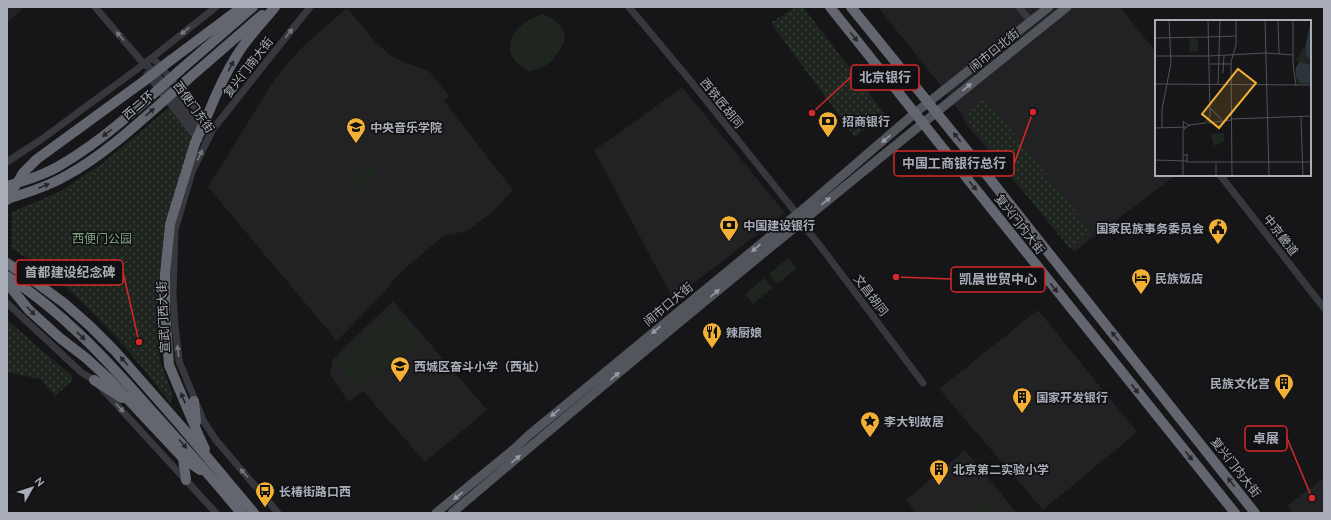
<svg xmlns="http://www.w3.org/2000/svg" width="1331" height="520" font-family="Ubuntu,'Noto Sans SC',sans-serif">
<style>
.built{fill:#222225}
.grass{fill:#1e261f}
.park{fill:url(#park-dots)}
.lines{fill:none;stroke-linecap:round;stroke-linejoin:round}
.minor{stroke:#37383d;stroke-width:7}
.major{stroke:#53555c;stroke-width:9}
.highway{stroke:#63666e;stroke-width:10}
.highway-bridge{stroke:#63666e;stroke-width:10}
.oneway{fill:#757881}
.oneway2{fill:#26262a}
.oneway3{fill:#979ba6}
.labels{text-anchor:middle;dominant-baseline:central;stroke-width:3.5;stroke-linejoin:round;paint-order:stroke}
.street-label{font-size:12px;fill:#a8adb8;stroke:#111113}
.poi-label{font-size:12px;font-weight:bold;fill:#a8adb8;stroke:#111113;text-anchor:start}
.park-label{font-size:12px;fill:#7fa381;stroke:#111113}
.inset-road{fill:none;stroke:#505258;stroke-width:1}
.view{fill:#f2b134;fill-opacity:0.15;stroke:#f2b134;stroke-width:2}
.inset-edge{fill:none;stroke:#a8adb8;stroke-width:2}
.leader{fill:none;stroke:#d62828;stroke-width:1.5}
.callout-dot{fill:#d62828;stroke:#111113;stroke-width:1.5}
.callout{fill:#111113;stroke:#d62828;stroke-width:1.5}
.callout-label{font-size:13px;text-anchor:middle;font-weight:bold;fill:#a8adb8}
</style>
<defs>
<pattern id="park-dots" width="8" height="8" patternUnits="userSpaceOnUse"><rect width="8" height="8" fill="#1e261f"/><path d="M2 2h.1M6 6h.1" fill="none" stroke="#3c433d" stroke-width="1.8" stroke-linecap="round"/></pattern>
</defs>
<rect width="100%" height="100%" fill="#161618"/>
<path class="built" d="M7,7H25L7,23Z
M878,7H1120L1156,52V175H1176L1074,252L965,123L963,116L934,77Z
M347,8L376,43L390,55L401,61L429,71L449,96L444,101L513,190L492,212L467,231L443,236L400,273L385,291L337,341L208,187L275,79L283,69L300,49Z
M682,87L785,213L673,299L594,150L618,134Z
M393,301L487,410L425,462L363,391L349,402L330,375L333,360L341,351Z
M1038,310L1137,432L1043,510L939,389Z
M965,450L1017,513H915L916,512L906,500Z
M1324,477V513H1293L1287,506Z"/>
<path class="grass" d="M543,14C562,22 573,35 557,54C555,56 552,61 549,63C544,67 536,69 529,71C494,54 512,23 543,14Z
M371,163L380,174L356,194L347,183Z
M788,258L797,268L777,284L769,274Z
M764,278L773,288L753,304L745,294Z
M399,311L423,340L358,389L337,360Z
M982,500L993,513H965Z"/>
<path class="park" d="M795,7H803L884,113L855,137L771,23Z
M985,98L1092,232L1070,249L970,124L968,112Z
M170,107L195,139L164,224L157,319L160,360L173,396L170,403C137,359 100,317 59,281C45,268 27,259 11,248L12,212L61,191L103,163Z
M7,320L73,377L72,381L55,396L40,379L7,372Z"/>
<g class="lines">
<path class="minor" d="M95,7L144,64L153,70L202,133
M629,7L689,79L797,214
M1019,7L1031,22
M153,58L213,129
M147,74L199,140
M7,162L42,139L144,64L216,7
M1220,175L1324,308
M801,222L824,251L923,383
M7,303L82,373L94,380L216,513
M278,513L216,440L204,422L179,361L175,325L173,296L175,230L192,172L213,129L310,7"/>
<path class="major" d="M436,513L514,449L529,435L808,205L915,113L1049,7
M452,513C654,341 860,173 1067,7"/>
<path class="highway" d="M830,7L1235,513
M851,7L986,174L1255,513
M171,60L242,7
M179,71L253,7
M187,80L262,15
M208,114C216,94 225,74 237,55C247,38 262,23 275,7
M195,143L170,224L165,274V312L169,365L198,434L205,449
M7,200L23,173L37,159L144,81
M7,263L34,281L64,303L90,326L115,351L181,426L254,513
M7,276C63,312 108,361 151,410C182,444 212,478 241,513
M7,281L11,288L29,310L60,338L86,358L109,379L183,458L200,470
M94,380L122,398
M194,401L196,422
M183,458L186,480"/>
<path class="highway-bridge" d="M144,81L171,60
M195,143L208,114
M7,186C27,180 47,174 64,163C106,138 143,103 179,71
M7,199C27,193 46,187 64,177C109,153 149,113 187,80"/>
</g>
<defs><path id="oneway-solid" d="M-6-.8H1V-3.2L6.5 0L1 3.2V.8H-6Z"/></defs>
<g class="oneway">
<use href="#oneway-solid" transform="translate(185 31) rotate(141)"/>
<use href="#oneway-solid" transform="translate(289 33) rotate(-51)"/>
<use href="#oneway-solid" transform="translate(120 36) rotate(-131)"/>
<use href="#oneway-solid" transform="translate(200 155) rotate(-64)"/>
<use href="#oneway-solid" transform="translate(178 351) rotate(-97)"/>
<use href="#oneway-solid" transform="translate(120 408) rotate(47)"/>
<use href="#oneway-solid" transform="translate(244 473) rotate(-131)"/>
</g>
<g class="oneway2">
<use href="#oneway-solid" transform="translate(854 37) rotate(51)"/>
<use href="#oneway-solid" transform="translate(231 66) rotate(-62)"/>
<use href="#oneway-solid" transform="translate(150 112) rotate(-41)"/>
<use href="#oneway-solid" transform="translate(107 133) rotate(143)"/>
<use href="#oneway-solid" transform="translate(957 137) rotate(-129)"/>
<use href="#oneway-solid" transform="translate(44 186) rotate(-23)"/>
<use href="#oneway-solid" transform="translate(973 186) rotate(52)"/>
<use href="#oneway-solid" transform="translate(1054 288) rotate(51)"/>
<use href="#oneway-solid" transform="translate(31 311) rotate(45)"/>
<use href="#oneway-solid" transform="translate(81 336) rotate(43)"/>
<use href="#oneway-solid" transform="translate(1115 336) rotate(-129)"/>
<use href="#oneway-solid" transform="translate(124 361) rotate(-130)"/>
<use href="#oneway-solid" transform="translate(1135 389) rotate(52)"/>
<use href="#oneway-solid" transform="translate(183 398) rotate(-113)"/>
<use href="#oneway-solid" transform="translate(183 444) rotate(49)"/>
<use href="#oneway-solid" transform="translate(1189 456) rotate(51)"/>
<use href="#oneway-solid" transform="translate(1231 482) rotate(-128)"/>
</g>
<g class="oneway3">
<use href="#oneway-solid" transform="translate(967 87) rotate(-39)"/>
<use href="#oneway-solid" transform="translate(886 139) rotate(140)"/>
<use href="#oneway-solid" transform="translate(826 201) rotate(-39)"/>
<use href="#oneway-solid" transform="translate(756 248) rotate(140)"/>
<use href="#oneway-solid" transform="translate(715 293) rotate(-40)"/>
<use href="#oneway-solid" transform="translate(656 330) rotate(140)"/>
<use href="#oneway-solid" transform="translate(615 376) rotate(-40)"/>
<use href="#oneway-solid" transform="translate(555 413) rotate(141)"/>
<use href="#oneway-solid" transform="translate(516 459) rotate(-40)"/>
<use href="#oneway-solid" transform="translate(458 496) rotate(141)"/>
</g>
<defs>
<symbol id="bank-pin" viewBox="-11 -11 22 30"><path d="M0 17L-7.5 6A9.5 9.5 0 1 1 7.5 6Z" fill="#f2b134" stroke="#111113"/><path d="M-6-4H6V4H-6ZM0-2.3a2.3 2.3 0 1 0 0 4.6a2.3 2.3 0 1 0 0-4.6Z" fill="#111"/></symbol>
<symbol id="university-pin" viewBox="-11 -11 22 30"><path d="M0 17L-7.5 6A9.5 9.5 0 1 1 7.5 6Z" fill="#f2b134" stroke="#111113"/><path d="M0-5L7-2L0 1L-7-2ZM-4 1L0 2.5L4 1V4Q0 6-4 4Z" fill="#111"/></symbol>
<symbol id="civic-pin" viewBox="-11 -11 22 30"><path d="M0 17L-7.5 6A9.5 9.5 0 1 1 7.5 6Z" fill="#f2b134" stroke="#111113"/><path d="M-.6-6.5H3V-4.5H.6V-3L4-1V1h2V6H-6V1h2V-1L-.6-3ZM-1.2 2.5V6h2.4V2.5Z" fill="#111"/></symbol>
<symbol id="hotel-pin" viewBox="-11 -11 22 30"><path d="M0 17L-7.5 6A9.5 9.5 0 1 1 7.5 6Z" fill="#f2b134" stroke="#111113"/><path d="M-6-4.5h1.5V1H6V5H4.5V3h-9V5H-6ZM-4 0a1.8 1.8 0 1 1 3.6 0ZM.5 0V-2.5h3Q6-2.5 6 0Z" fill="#111"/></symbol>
<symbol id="restaurant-pin" viewBox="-11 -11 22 30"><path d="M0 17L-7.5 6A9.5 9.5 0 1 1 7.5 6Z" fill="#f2b134" stroke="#111113"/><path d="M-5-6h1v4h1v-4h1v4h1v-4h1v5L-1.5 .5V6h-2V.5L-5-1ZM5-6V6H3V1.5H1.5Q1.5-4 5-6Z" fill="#111"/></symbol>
<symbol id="school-pin" viewBox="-11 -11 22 30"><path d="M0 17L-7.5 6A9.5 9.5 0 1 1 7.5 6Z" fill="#f2b134" stroke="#111113"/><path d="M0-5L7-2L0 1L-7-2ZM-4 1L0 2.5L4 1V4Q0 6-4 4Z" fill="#111"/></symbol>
<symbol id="building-pin" viewBox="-11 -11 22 30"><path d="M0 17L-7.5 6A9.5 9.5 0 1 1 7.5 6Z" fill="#f2b134" stroke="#111113"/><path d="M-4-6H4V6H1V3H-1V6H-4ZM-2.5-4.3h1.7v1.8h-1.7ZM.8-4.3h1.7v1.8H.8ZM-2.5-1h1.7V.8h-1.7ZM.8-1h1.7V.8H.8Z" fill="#111"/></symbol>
<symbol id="sight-pin" viewBox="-11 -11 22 30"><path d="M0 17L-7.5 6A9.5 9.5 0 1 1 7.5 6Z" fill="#f2b134" stroke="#111113"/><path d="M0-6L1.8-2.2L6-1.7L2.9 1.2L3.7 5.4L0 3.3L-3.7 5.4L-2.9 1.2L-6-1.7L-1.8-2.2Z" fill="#111"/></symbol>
<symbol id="bus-pin" viewBox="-11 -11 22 30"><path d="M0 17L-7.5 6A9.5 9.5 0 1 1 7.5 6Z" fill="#f2b134" stroke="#111113"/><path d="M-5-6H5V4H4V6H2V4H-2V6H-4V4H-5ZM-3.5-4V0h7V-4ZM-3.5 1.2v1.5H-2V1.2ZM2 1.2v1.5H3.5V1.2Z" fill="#111"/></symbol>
</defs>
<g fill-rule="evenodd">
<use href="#bank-pin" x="817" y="110" width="22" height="30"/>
<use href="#university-pin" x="345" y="116" width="22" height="30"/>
<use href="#bank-pin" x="718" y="214" width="22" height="30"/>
<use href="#civic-pin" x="1207" y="217" width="22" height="30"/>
<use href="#hotel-pin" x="1130" y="267" width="22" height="30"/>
<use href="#restaurant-pin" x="701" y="321" width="22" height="30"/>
<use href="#school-pin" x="389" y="355" width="22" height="30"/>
<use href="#building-pin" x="1273" y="372" width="22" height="30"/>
<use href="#building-pin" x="1011" y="386" width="22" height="30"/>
<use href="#sight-pin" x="859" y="410" width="22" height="30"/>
<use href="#building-pin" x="928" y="458" width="22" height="30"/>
<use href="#bus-pin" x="254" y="480" width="22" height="30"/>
</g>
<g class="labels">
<g class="street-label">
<text transform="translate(994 50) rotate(-39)">闹市口北街</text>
<text transform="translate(248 67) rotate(-52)">复兴门南大街</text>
<text transform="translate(722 103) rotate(51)">西铁匠胡同</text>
<text transform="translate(138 105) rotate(-41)">西二环</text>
<text transform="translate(194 107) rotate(54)">西便门东街</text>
<text transform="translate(1020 224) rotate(52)">复兴门内大街</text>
<text transform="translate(1281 235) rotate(52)">中京畿道</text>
<text transform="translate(871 295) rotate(53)">文昌胡同</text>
<text transform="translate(668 304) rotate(-40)">闹市口大街</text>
<text transform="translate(163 317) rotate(-93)">宣武门西大街</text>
<text transform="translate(1236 467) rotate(52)">复兴门内大街</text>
</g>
<g class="poi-label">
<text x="842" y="121">招商银行</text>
<text x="370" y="127">中央音乐学院</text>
<text x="743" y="225">中国建设银行</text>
<text x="1204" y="228" text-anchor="end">国家民族事务委员会</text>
<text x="1155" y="278">民族饭店</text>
<text x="726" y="332">辣厨娘</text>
<text x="414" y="366">西城区奋斗小学（西址）</text>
<text x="1270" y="383" text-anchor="end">民族文化宫</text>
<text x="1036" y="397">国家开发银行</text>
<text x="884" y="421">李大钊故居</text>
<text x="953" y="469">北京第二实验小学</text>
<text x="279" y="491">长椿街路口西</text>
</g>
<g class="park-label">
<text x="102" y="238">西便门公园</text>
</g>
</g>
<g transform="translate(1155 20)">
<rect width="156" height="156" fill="#161618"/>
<path d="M35,18L43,19V31L34,32ZM148,28H150L151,36L156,40V64L142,65L140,51L143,43L141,40ZM69,113V121L59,126L56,114Z" fill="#1e261f"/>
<path d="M156,0V40L151,36L150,28ZM145,42L156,45L155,63H146L141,57V47Z" fill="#2c353c"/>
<path class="inset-road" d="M110,0L114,156M123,0L124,34M138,0V44L141,66M54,17L81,16M0,18L53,17M0,36H54L110,33L138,35M55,44H76M68,53L69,36M0,64L156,65M63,65L65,0M55,88L66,99M146,97L148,156M76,99L156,96M52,103L76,100M0,108L31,107M7,108V89L16,43L14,0M29,110L28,101L35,106M0,140L32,141V134L28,136M31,142H156M61,143V156M28,156V110L34,105L50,103L55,96L53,0M77,156L76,42L81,25V0"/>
<path class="view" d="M83,49L101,63L64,108L47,94Z"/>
<rect width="156" height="156" class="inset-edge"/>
</g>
<path class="leader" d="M812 113L851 77M1033 112L1014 164M139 342L123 272M896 277L951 279M1312 498L1287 438"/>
<g class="callout-dot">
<circle cx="812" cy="113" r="4"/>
<circle cx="1033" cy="112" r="4"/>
<circle cx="139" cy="342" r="4"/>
<circle cx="896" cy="277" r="4"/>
<circle cx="1312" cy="498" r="4"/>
</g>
<g class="callout">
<rect x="851" y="65" width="68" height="25" rx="4"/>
<rect x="894" y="151" width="120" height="25" rx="4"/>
<rect x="16" y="260" width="107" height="25" rx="4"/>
<rect x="951" y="267" width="94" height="25" rx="4"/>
<rect x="1245" y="426" width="42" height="25" rx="4"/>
</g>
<g class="callout-label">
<text x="885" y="82">北京银行</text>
<text x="954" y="168">中国工商银行总行</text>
<text x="70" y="277">首都建设纪念碑</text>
<text x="998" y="284">凯晨世贸中心</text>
<text x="1266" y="443">卓展</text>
</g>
<rect width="1331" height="520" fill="none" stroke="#a8adb8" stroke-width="16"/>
<g transform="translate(32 488) rotate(51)" stroke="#111113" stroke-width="3" paint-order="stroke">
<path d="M0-3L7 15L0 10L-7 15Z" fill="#a8adb8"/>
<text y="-6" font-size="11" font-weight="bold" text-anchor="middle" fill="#a8adb8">N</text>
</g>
</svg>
